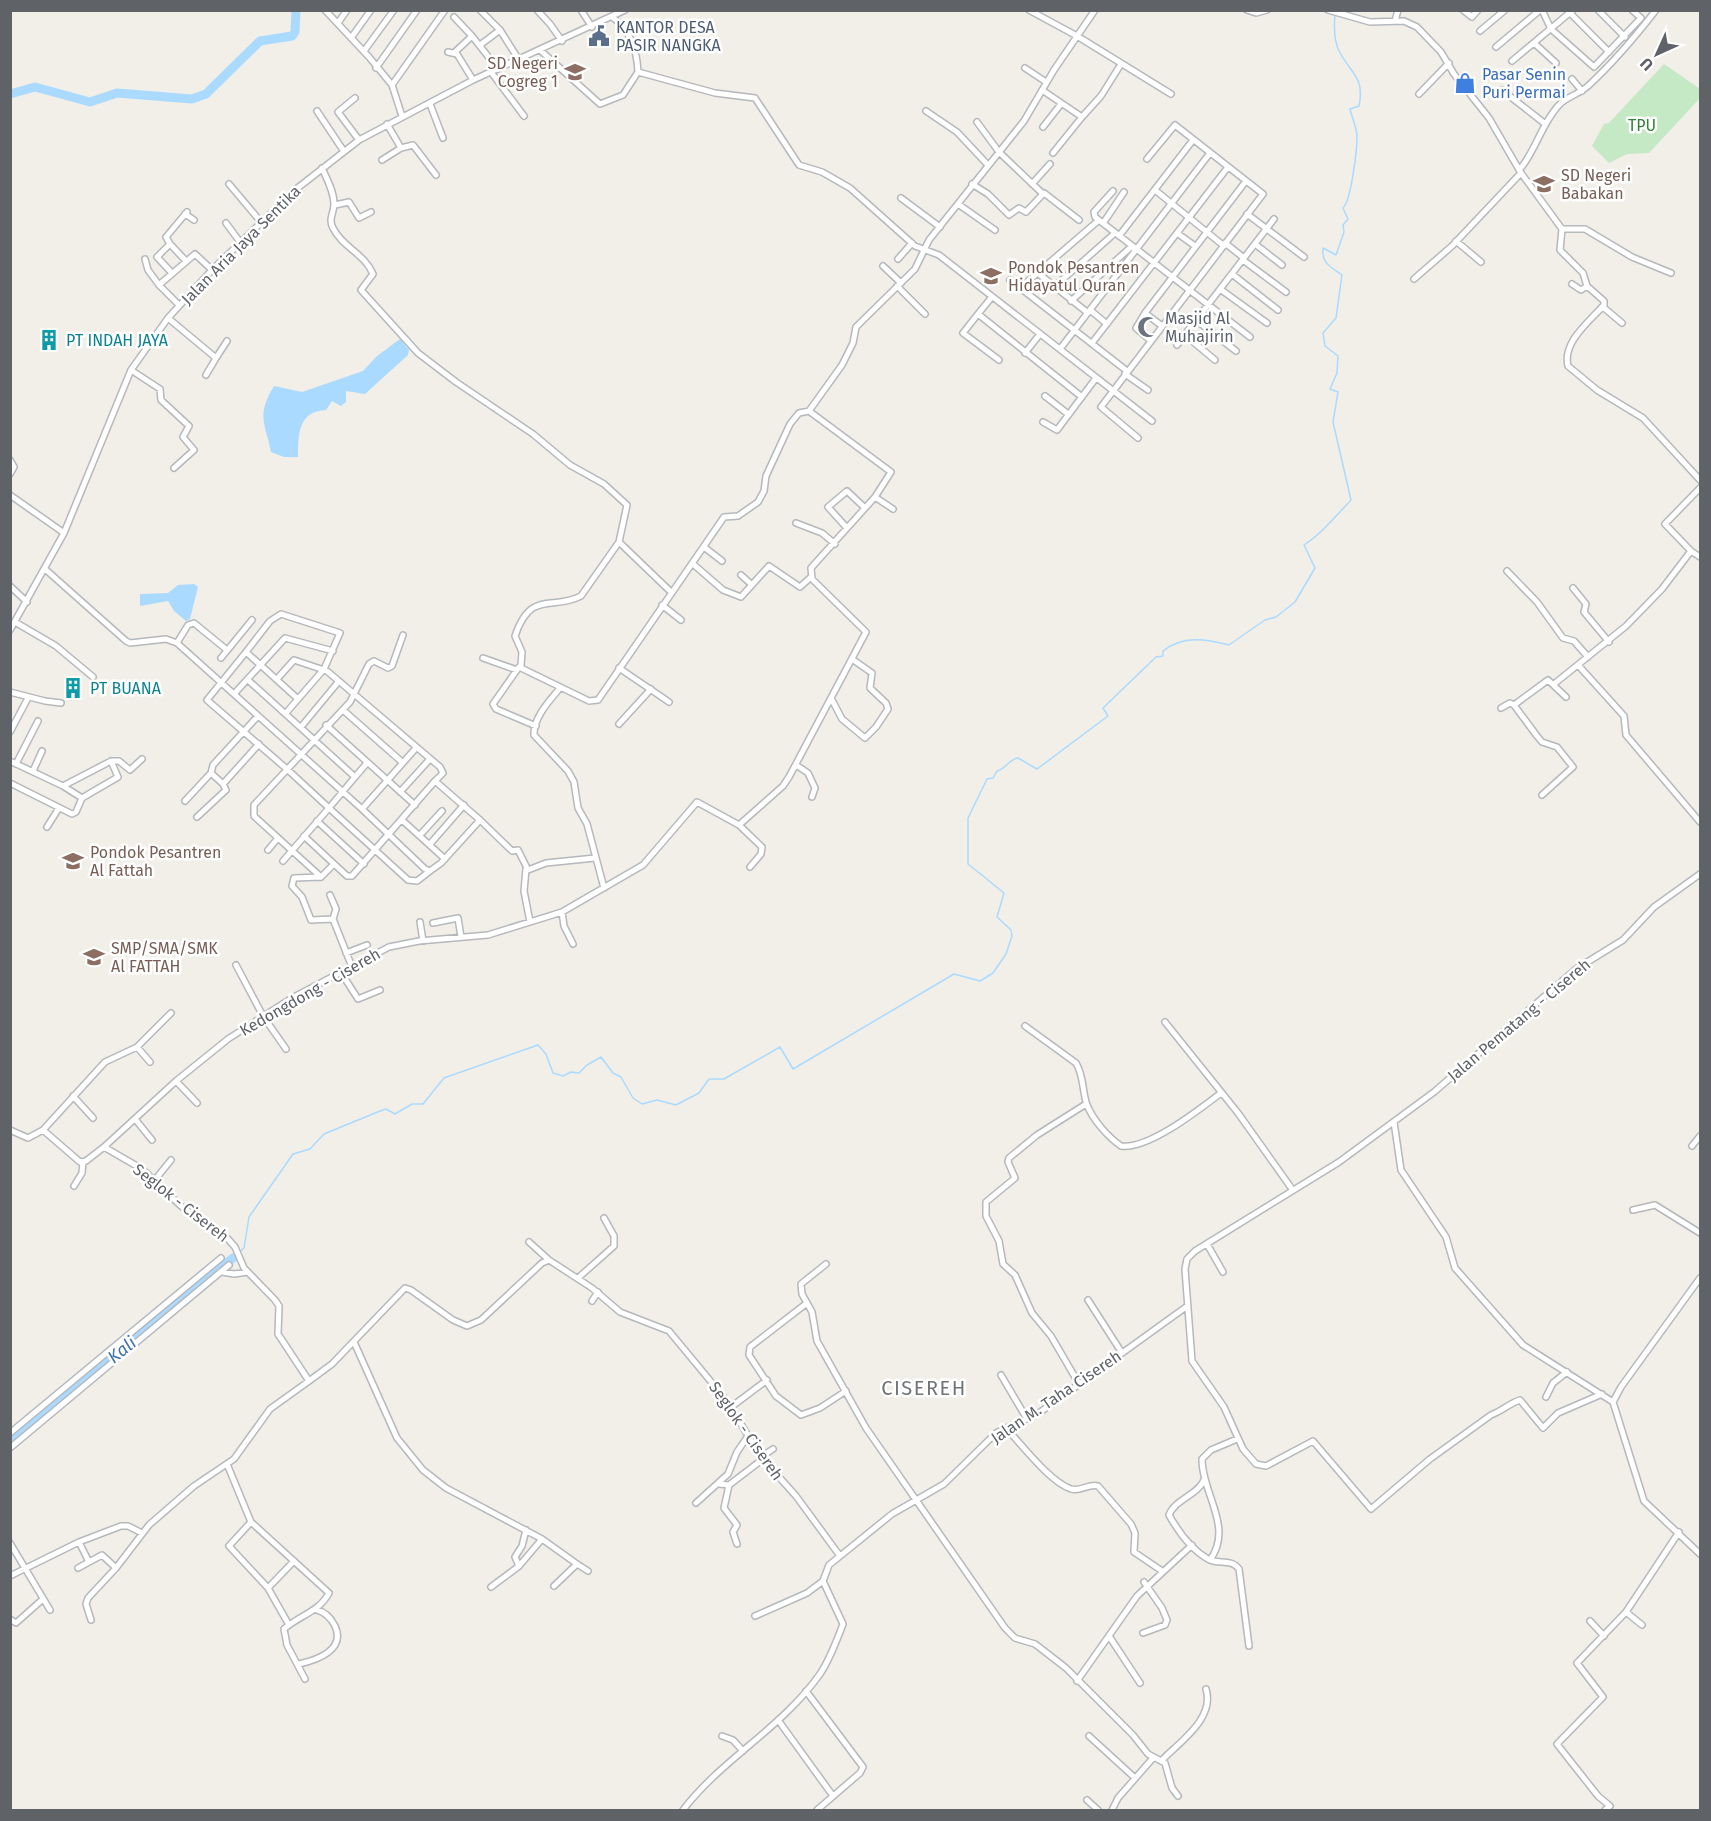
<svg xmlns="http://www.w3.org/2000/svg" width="1711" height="1821" font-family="'Fira Sans',sans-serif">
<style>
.green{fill:#c5e8c5}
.water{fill:#aadaff}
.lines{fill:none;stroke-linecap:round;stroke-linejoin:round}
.stream{stroke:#aadaff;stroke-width:1.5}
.river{stroke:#aadaff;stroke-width:9}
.minor-casing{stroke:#b5b8bc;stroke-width:8}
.minor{stroke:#fff;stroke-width:5}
.labels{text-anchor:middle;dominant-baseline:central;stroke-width:5;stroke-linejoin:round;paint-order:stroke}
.service-label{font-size:16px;fill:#4e5e75;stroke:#fff;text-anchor:start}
.education-label{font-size:16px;fill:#785e54;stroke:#fff;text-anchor:start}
.shop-label{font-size:16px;fill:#366cbe;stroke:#fff;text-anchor:start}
.park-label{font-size:16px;fill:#348238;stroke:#fff}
.street-label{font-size:16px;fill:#5f6368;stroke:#fff}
.worship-label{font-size:16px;fill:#5b616d;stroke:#fff;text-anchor:start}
.culture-label{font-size:16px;fill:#0d838f;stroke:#fff;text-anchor:start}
.water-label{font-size:18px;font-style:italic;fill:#4174aa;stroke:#fff}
.quarter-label{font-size:20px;letter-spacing:1.5px;fill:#70757a;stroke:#fff}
</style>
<rect width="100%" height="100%" fill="#f1efe8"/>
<path class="green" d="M1664,64L1700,89V98L1649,153L1627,154L1609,163L1592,146L1604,124L1609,123Z"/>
<path class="water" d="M400,339L409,350L408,355L365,394L346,391V402L341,406L332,401L326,410C298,411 298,435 298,457H284L271,452C265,422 256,416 274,386L302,392L363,371L377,356Z
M194,584L198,587L190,619L186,621L174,611L168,601L140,606V594L168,593L178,585Z"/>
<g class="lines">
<path class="stream" d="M233,1258L244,1248L249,1217L293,1154L310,1149L324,1134L380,1111L386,1109L395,1114L412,1104H423L444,1078L538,1045L546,1054L553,1073L563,1076L571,1072L579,1073L587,1065L601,1057L613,1073L621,1077L633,1098L642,1104L657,1100L676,1105L699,1093L709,1079H724L780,1047L793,1069L954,974L980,981L993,973L1006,954L1012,936L1011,930L997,917L1004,893L968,864V818L987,779L993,778L997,771C1006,769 1009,759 1018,758L1037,769L1108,716L1103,708L1156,657L1163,656V651C1183,635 1206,639 1229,645L1265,620L1276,617L1295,602L1315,568L1304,545C1322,533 1336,516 1351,500L1333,422L1338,392L1330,389L1337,373L1338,356L1325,346L1323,333L1336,318L1342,275C1331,267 1321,263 1323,248L1336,255L1344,232L1343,225L1348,219L1343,208C1351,201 1357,150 1357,137C1357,128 1352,118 1350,109L1359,106C1365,77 1351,74 1339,51C1334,41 1334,25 1335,14"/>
<path class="river" d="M10,94L35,87L90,102L117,93L192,99L206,94L260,41L292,36L295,32L296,10
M10,1441L233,1258"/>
<defs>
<path id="minor" d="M325,10L369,57L392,85L402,116
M537,10L550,24L562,41
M581,10L592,27
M1029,10L1077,36L1171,94
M1247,10L1256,13L1267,10
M1328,10L1370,22L1404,21L1417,27L1441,52L1454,74L1489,118L1521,173L1562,229L1560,250L1583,273L1587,286L1604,301V305C1590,321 1562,342 1568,366L1597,390L1643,418L1700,480
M1463,10L1472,17L1478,10
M1542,10L1551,29L1594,67L1641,18L1632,10
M1598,10L1625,37
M1568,11L1609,52
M454,17L472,36
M612,17C631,30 637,50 638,72
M1395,21L1398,10
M338,23L347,10
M500,30L519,60
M1480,31L1505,10
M351,38L371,10
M1534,43L1556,63
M480,45L500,30L480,10
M1496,47L1540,10
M540,50L600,104L623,95L638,72L715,93L755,98L799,165L822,172L850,188L915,246L939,255L1152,421
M364,51L394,10
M448,52L457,54L473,80
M455,52L472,36L498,69
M1512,61L1573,10
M376,68L417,10
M1025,68L1046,82
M491,72L524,116
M1572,79L1582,91
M392,85L445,10
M1042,90L1082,117L1101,96L1121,64
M1502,90L1544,123
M1419,94L1449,63
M355,98L338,112L359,140
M430,104L443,138
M317,111L343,150
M926,111L957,132L987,164
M977,122L999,152L1043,194
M387,124L401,148L413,145L436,175
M1043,127L1061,104
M1053,153L1082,117
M382,160L401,148
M322,168C327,179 334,192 334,204C334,213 328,219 333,228C342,247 365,254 373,274L361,290L418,353L456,382L533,434L570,465L604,484L627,505L619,542L581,596C552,611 531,589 515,636L522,652L521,666
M1520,169C1536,150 1541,125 1558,106C1567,96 1578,95 1588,86C1613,63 1635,37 1656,10
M229,184L261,222
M972,184L988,194L1009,215L1019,208L1026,212L1044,193L1079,220
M1032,184L1050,164
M1155,190L1224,246
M1113,191L1094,212L1095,217L1250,337
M901,198L940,227
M958,204L995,230
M335,205L349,202L359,218L371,212
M185,214L194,220
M1247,214L1304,257
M1104,222L1124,192
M226,223L240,242
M1562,229H1585L1632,257L1671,273
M1177,233L1195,246
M1119,236L1193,140
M1456,241L1481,262
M1225,243L1244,258
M170,244L186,261
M1255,244L1282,265
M145,259L148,270L159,285
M898,259L912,243
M1243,260L1286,292
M883,266L901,283
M171,272L157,257L170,244L166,237L187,212
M1039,274L1088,313
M1232,274L1278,310
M1414,279L1452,246L1521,173
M1010,280L1127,371
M1572,284L1581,290L1587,286
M897,286L925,314
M1054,287L1115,233
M1020,288L1099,220
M1220,289L1267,323
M1071,301L1132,246
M179,305L159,285L195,254L212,270
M1603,307L1622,323
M1090,310L1107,324
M1145,313L1136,328L1151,341
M978,314L991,298
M168,318L216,358L206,375
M1196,320L1236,351
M1162,326L1145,313L1246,181
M1185,335L1215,360
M1092,343L1228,167
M1177,345L1274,219
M1060,349L1210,153
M1025,353L1040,334
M216,358L227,341
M999,360L963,333L978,314L1082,397
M131,370L160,389L161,400L189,426L183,437L194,450L174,468
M1125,374L1148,390
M1045,396L1068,414
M1043,422L1057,430L1096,378
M1138,438L1101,407L1263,194L1175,125L1147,159
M10,460L14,467L10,474
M10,495L64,533
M875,497L893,509
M796,523L822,533L835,544
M847,528L828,507L847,491L865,508
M619,542L671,592
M704,547L722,561
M1691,551L1700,557
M693,564L723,590L741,597L769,566L800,587L811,577
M45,569L126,641L130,643L166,639L177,643L362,809L425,869L430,871L441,863L480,820L435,781L352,876H347L304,836
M1507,571L1537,602L1563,638L1574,641L1588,657
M741,575L751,584
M10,586L27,602
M1573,588L1586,604L1584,612L1609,642
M662,605L681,620
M15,622L56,646L93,677
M10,630L64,533L131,370L168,318L212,270L295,190L359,140L473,80L625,10
M177,643L188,625L194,623L227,650
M246,652L270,621L281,614L340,633L324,669L286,713
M221,658L252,620
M483,658L517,670
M1578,665L1624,716L1626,735L1700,822
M619,668L669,702
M277,679L294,660L327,671L440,767L443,773L435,781
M248,680L355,777L329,808L288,770L207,700L246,652L298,699
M1554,684L1626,626L1662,589L1691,551L1665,524L1700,488
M560,688C550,700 533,718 534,735L568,771L574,782L578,808L587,824L604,888
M10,692L45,701L61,703
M234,694L285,638L333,651
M831,698L842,719L865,738L876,727L888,709L886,703L870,688L872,673L852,659
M1514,705L1537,736L1542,742L1557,747L1573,767L1542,795
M1501,708L1510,703L1514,705L1548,680L1566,697
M343,710L402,762
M619,724L651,689
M326,725L415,805
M536,726L496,709L493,704L519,667L589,701L598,700L724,517L738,516L758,502L764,491L766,476L790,424L799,413L809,411
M301,727L339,681
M10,732L28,698
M10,761L63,786L82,798L76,812L72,814L10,783
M111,761H119L130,770L142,759
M16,764L38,721
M796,765L808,773L815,788L812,797
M33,771L42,751
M211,773L213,765L258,716
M355,777L367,763
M63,786L111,761L118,777L82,798
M400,792L430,759
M185,801L211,773L223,784L259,744
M362,809L416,748
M197,817L226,790L223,784
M402,820L445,859
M480,820L512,851L518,850L528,870L546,863L595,858
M317,821L364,864
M739,825L762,847L761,854L750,867
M47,827L59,808
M420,835L442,811
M430,844L464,805
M268,850L278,838
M283,861L329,808L408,880L417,881L430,871
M334,864L321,877L294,878L292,886L302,897L311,920L333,919L352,967
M526,869L524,891L530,922
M321,877L254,816V805L350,702L369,664L374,661L388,668L392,666L403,635
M330,895L336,909L333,919
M562,912L564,926L573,944
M420,922L423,941
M433,923L458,918L461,937
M346,953L367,945
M236,965L263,1016L286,1049
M342,974L358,999L380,990
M1165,1022L1238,1113L1292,1189
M1025,1026L1076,1063C1084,1076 1082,1091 1087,1105C1093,1120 1108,1137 1121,1146C1148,1150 1200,1109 1221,1093
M137,1047L150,1062
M176,1081L197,1103
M73,1096L93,1118
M135,1119L152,1140
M1394,1122L1401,1170L1446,1237L1455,1268L1523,1345L1613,1402L1644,1501L1700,1554
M10,1130L28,1138L43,1130L80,1162L86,1161L104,1147L142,1169L181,1206L227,1238L235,1247L244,1268L275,1300L279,1306L278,1334L309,1381L332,1364L405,1288L411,1290L453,1320L467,1326L481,1320L542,1263L549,1260L592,1288L620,1312L669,1331L727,1401L761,1457L796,1496L840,1556
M43,1130L105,1062L137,1047L171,1013
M1692,1146L1700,1136
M104,1147L176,1081L228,1039L292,998L389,947L419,941L488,935L562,912L643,865L697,802L739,825L783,786L789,777L866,632L812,579L811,568L875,497L891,472L809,411L842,365L853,343L856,327L915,269L929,240L1024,121L1054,70L1095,10
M154,1181L171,1160
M74,1186L82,1173L83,1162
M1633,1210L1655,1205L1700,1233
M529,1242L549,1260
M1207,1244L1223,1272
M826,1264L801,1284L802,1294L812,1312L817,1341L866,1428L1005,1628L1015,1638L1035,1644L1066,1668L1133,1735L1148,1754L1165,1763L1172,1788L1178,1796
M222,1272L234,1274L248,1272
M578,1278L614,1246V1236L604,1218
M1088,1300L1122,1353
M592,1301L598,1292
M807,1303L750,1347L749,1355L776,1396L801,1415L820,1408L846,1391
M354,1342L397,1438L423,1470L446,1488L542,1539L577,1564L554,1586
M1001,1375L1027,1419
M1079,1384L1051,1336L1032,1313L1015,1275L1003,1264L999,1241L986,1216V1202L1015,1178L1008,1162L1009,1158L1037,1135L1086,1104
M1602,1394L1558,1413L1543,1428L1520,1400C1510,1403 1502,1411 1491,1415L1430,1459L1371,1509L1313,1441L1266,1466L1256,1464L1243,1449L1224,1407L1192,1361L1185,1269L1187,1259L1195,1251L1339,1162L1434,1092L1576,969L1623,940L1654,907L1700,874
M1546,1397L1553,1383L1567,1372
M1613,1402L1621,1387L1700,1278
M731,1407L767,1380
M1006,1428C1022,1445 1050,1482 1071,1489C1081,1492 1089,1483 1098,1486L1131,1524L1135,1533L1134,1552L1162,1571
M10,1433L221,1258
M10,1448L229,1265
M761,1457L773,1449
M227,1464L251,1522L329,1593C319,1612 300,1615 284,1629L287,1645L305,1679
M1204,1480C1198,1495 1175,1499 1169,1515C1178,1531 1192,1550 1208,1559C1218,1565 1231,1558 1239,1569L1249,1646
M719,1484L729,1485L724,1508L737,1525L733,1532L737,1544
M729,1485L763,1459
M696,1503L728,1474L737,1452L748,1436
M251,1522L229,1546L268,1588L289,1625
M79,1542L121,1526H128L142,1533
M10,1543L50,1610
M1210,1560C1234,1527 1202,1494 1202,1459L1211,1450L1237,1439
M577,1564L588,1571
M519,1566L515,1557L522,1546L526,1530
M78,1568L102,1555L116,1568L149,1525L194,1486L234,1459L270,1409L309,1381
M10,1576L79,1542L89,1562
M491,1587L519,1566L542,1539
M268,1588L294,1561
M1626,1612L1642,1625
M755,1616L807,1593L823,1581
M10,1619L16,1623L43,1599
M91,1620L86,1604L88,1598L116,1568
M1590,1621L1604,1636
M1143,1633L1165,1625L1167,1620L1162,1608L1144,1582
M1109,1636L1140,1683
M299,1664C317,1660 346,1650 335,1626C331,1618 325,1612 317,1610
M1077,1681L1137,1596L1192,1545
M806,1691L863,1767L860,1773L817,1810
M778,1720L833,1796
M722,1736L733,1740L743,1751
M1089,1736L1135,1778
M1162,1760C1181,1741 1215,1718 1206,1689
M1087,1800L1098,1810
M683,1810C722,1759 782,1728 820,1674C830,1659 837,1640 843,1624L823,1581L829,1565L892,1514L944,1484L996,1433L1039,1413L1186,1307
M1112,1810L1118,1798L1153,1758
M1605,1810L1610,1806L1598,1796L1557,1744L1603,1697L1577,1663L1626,1612L1679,1532"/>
</defs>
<use href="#minor" class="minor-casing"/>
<use href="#minor" class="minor"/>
</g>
<defs>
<symbol id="civic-bare" viewBox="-9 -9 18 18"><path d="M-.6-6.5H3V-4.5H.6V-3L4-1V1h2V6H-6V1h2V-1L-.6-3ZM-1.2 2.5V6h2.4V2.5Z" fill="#5c6f8a" stroke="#fff" stroke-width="2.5" paint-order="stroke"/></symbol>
<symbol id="school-bare" viewBox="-9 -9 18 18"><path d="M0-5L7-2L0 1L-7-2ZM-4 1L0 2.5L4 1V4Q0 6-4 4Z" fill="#8d6e63" stroke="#fff" stroke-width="2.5" paint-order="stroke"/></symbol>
<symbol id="shop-bare" viewBox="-9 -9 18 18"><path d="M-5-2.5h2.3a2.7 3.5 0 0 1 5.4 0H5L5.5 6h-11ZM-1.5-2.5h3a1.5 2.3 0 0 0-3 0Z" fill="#3f7fe0" stroke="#fff" stroke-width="2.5" paint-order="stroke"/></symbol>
<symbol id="mosque-bare" viewBox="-9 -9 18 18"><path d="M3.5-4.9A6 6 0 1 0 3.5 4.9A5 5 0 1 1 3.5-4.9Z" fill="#6b7280" stroke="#fff" stroke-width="2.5" paint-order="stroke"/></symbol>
<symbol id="building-bare" viewBox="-9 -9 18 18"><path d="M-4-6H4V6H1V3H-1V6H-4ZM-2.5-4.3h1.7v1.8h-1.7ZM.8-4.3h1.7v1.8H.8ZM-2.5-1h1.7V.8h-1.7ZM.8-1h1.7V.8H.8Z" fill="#0f9aa8" stroke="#fff" stroke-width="2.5" paint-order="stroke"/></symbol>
</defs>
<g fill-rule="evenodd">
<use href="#civic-bare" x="584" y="21" width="30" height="30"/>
<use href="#school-bare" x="560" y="57" width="30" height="30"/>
<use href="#shop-bare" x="1450" y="68" width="30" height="30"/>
<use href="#school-bare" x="1529" y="169" width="30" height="30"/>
<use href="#school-bare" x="976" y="261" width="30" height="30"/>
<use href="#mosque-bare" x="1133" y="312" width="30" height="30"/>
<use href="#building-bare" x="34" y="325" width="30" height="30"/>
<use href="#building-bare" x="58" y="673" width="30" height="30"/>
<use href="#school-bare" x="58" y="846" width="30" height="30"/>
<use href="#school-bare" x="79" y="942" width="30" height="30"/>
</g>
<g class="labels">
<g class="service-label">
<text x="616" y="27">KANTOR DESA<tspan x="616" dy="18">PASIR NANGKA</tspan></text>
</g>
<g class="education-label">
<text x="558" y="63" text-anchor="end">SD Negeri<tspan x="558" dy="18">Cogreg 1</tspan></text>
<text x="1561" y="175">SD Negeri<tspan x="1561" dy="18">Babakan</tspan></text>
<text x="1008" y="267">Pondok Pesantren<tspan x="1008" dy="18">Hidayatul Quran</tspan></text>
<text x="90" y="852">Pondok Pesantren<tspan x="90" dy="18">Al Fattah</tspan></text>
<text x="111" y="948">SMP/SMA/SMK<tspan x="111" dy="18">Al FATTAH</tspan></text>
</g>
<g class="shop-label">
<text x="1482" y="74">Pasar Senin<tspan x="1482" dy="18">Puri Permai</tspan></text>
</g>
<g class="park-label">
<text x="1642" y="125">TPU</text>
</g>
<g class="street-label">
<text transform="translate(241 245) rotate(-45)">Jalan Aria Jaya Sentika</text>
<text transform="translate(310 992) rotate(-30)">Kedongdong - Cisereh</text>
<text transform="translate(1519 1020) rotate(-40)">Jalan Pematang - Cisereh</text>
<text transform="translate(181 1203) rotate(38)">Seglok - Cisereh</text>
<text transform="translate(1056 1397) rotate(-34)">Jalan M. Taha Cisereh</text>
<text transform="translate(746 1431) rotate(55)">Seglok - Cisereh</text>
</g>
<g class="worship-label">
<text x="1165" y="318">Masjid Al<tspan x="1165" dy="18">Muhajirin</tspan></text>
</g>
<g class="culture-label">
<text x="66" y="340">PT INDAH JAYA</text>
<text x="90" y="688">PT BUANA</text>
</g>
<g class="water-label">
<text transform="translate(122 1350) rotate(-39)">Kali</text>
</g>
<g class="quarter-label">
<text x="924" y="1388">CISEREH</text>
</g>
</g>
<rect width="1711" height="1821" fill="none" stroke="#5f6368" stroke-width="24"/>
<g transform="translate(1657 54) rotate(225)" stroke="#ffffff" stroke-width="4.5" paint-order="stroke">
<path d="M0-4.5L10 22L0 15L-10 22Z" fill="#5f6368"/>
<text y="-9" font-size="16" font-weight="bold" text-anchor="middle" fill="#5f6368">U</text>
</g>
</svg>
